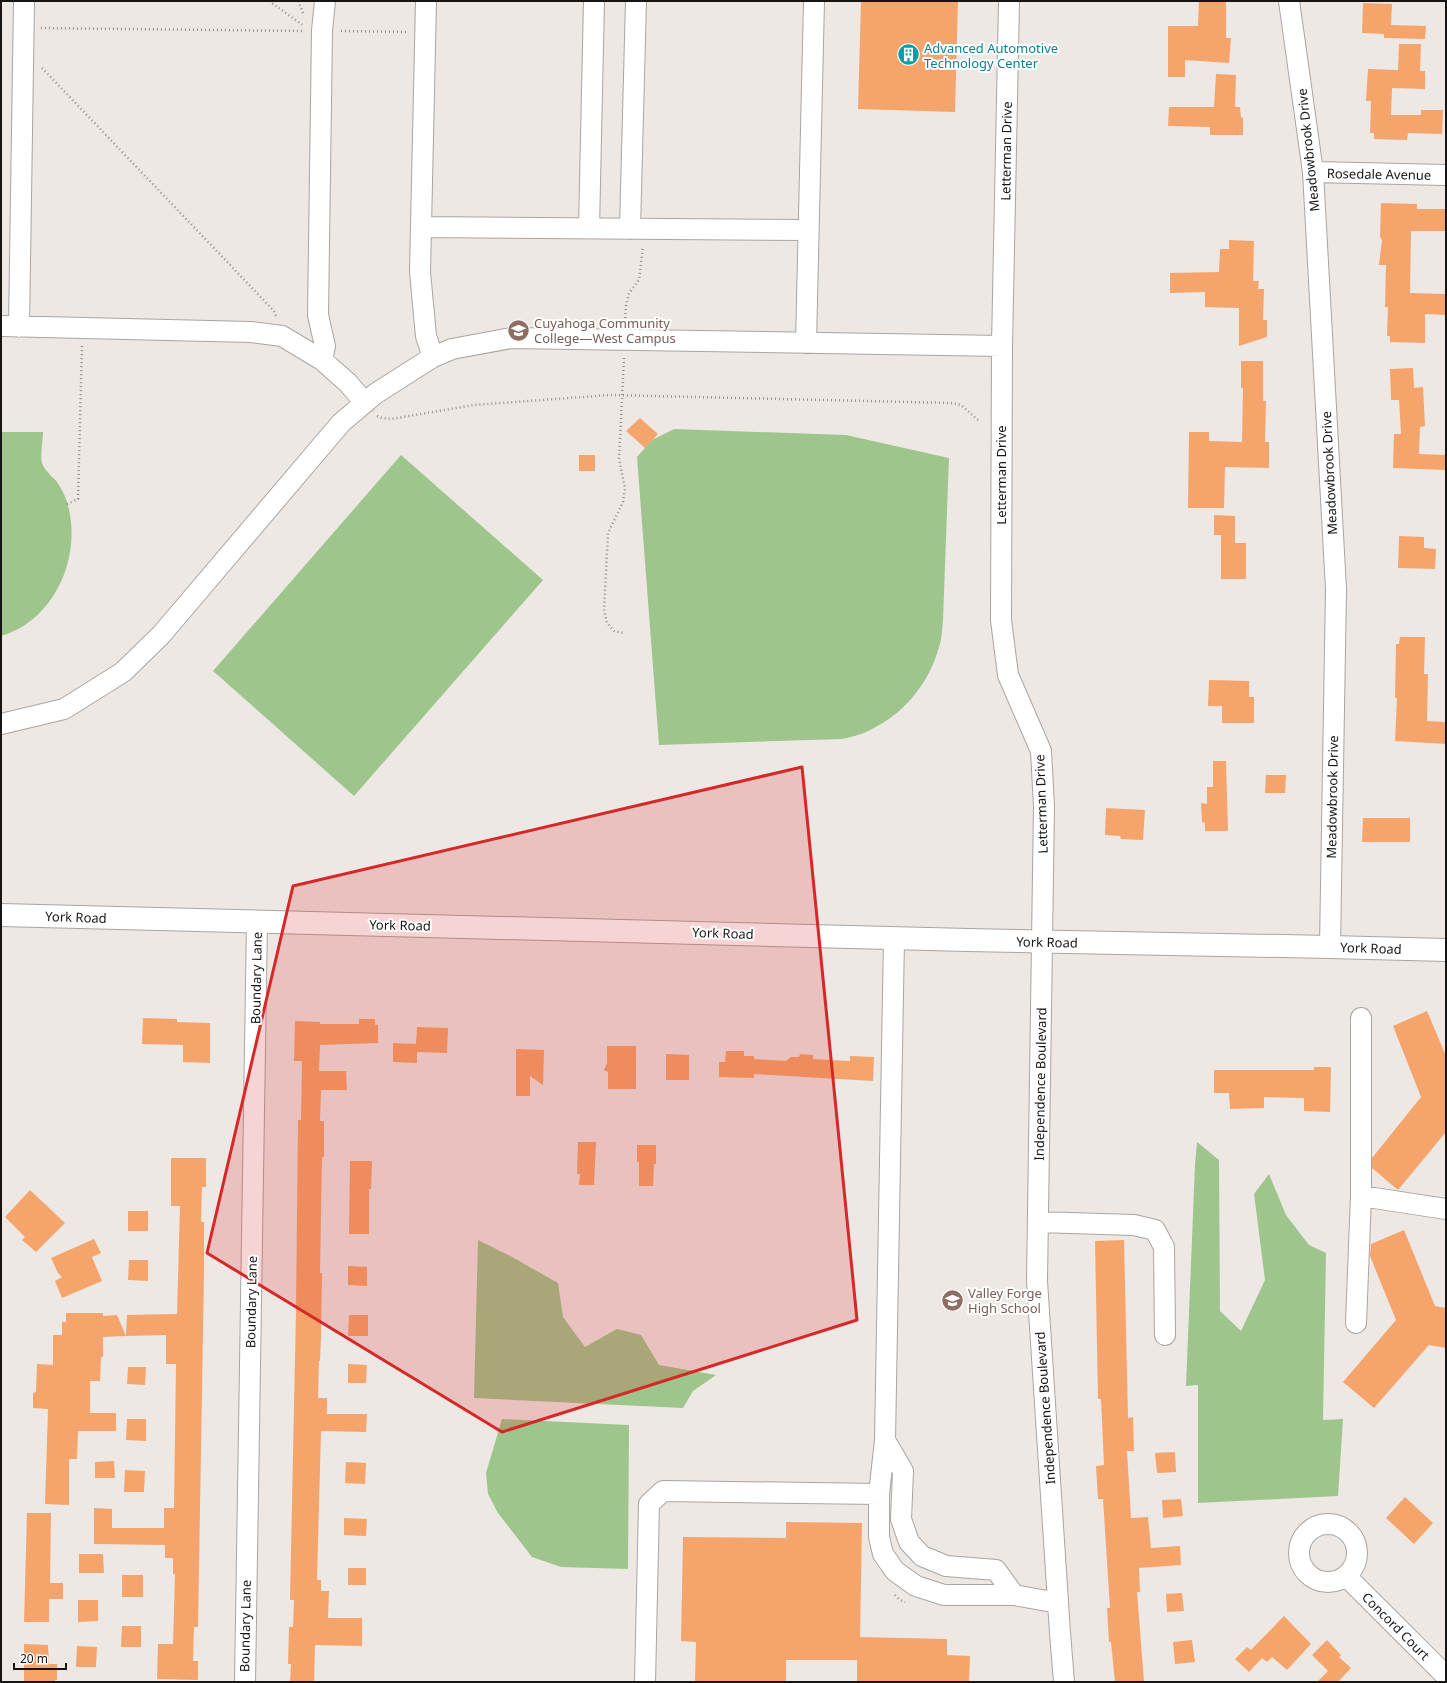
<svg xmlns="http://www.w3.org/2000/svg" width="1447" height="1683" font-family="'Noto Sans',sans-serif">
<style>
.green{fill:#9ec68c}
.building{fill:#f5a56b}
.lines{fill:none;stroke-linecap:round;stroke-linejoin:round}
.minor-casing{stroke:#aaa5a1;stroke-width:22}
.major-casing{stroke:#aaa5a1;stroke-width:24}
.path{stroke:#938f8c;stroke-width:2.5;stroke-dasharray:1 3;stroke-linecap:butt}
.minor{stroke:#fff;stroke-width:20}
.major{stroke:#fff;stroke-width:22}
.marked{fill:#d62828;fill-opacity:0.2;stroke:#d62828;stroke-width:3;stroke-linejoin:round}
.labels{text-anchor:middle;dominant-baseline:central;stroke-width:4;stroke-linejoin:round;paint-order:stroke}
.culture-label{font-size:13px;fill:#0d838f;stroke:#fff;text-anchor:start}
.street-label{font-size:13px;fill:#171514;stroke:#fff}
.education-label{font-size:13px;fill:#785e54;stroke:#fff;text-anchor:start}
</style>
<rect width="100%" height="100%" fill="#eee8e4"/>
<path class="green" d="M674,429L846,435L949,458L943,620C942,629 942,639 939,647C929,684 903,715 868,731C860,735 851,737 842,739L659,745L637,457L652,440Z
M1,432H43C43,440 40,456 42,463C44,470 53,477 57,482C61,488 65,495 67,502C83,554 56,620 1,636Z
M401,455L543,580L354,796L213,671Z
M1197,1142L1219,1160L1220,1311L1241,1331L1265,1280L1254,1194L1269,1174L1286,1215L1309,1245L1326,1253L1323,1420L1343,1419L1338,1496L1198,1503V1385L1186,1386L1195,1165Z
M478,1240L512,1257L558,1283L563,1317L585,1347L617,1329L641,1335L659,1365L716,1375L693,1391L683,1408L474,1398Z
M502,1419L629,1425L628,1569L561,1567L532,1557L498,1513L488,1494L486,1473Z"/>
<path class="building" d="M861,1H958L955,112L858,109Z
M1199,1L1226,2V38H1231L1229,63L1185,60V77H1168V26H1198Z
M1363,3L1392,4L1391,25L1426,26L1425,39L1384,38V34L1362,33Z
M1399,44H1421L1420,71H1425V89L1392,88L1391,115H1421V110H1443L1442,134L1408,133L1407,140L1374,139V133H1370L1371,101H1366L1368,69L1398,70Z
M1216,74L1236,75L1235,107H1240L1241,118L1243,117V135H1210V127L1168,126L1169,107H1214Z
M1381,203L1417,204V209H1446V231H1411L1410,293L1446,294V315L1425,314V343L1390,342V336H1387L1388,307H1385L1386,265H1379L1382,240L1380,237Z
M1229,240L1254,241L1253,281H1259L1258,289H1264L1263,320H1267V337L1239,346V308L1205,307V292L1170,293V273L1219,272L1220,249H1229Z
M1241,361H1263V401H1266L1265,442H1269V468L1225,467L1224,508H1188L1189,432H1209V441L1242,442L1243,388H1241Z
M1413,368L1414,388L1423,387L1425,426L1420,427L1419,454L1446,455V470L1393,468L1394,434H1401L1399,400H1391L1390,369Z
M640,418L658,434L645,448L626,431Z
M579,455H595V471H579Z
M1214,515L1235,516V543H1246V579H1221V535H1214Z
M1399,536L1424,537V548L1436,549L1435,569L1398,568Z
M1400,637H1425L1424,674H1428L1427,721L1446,722V744L1395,741L1397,698H1395L1396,644H1399Z
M1209,680L1249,681V697H1254V723H1222V706H1208Z
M1213,761H1226L1228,831H1205V823L1202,822L1201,803L1207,804V787H1213Z
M1266,775H1286L1285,793H1265Z
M1106,808L1145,810L1143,840L1121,839L1120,836L1105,835Z
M1363,818H1410V842H1362Z
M1427,1011L1446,1056V1132L1398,1190L1372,1168V1158L1421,1097L1393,1026Z
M143,1018L177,1019V1022L210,1023V1063L183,1062V1045L142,1044Z
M359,1019H375V1025H378V1043L320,1045L319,1071H346L347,1090H321L320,1121H324V1157H322L320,1273H322L321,1336L320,1361H319L318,1398H327V1414H367L366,1432L321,1431L317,1580H321V1591H329L328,1618H362V1646L315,1645L314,1682H290L291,1664H288L289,1627H293L294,1600H290L296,1310L298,1120H301L302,1061H294L295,1021L320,1022V1024H359Z
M417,1027L448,1028L447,1053L417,1052V1063L393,1062V1043L416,1044Z
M607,1046H636V1089H608V1072L604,1070L607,1063Z
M516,1049L544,1050L543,1085L530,1076V1096H516Z
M726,1051H744V1056H754V1059L786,1061L791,1057H799L800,1054L813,1055V1059L850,1061V1056L874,1057L873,1081L754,1074V1078L719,1077V1062H725Z
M666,1054L689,1055V1080H666Z
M1314,1067H1331L1330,1112L1304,1111V1098L1264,1097V1108L1230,1109L1229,1093H1214V1070H1314Z
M578,1142H596L594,1185H579L580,1174H577Z
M637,1145H656V1164H654L653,1186H639V1162H637Z
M171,1158H206V1187H202L201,1222H204V1273L198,1627H194L193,1661H198V1680L157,1679L158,1644H173L175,1574H173V1558H165V1545L94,1544V1508L112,1509V1528H164V1508H174L176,1364H166V1335L126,1336L127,1315L177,1314L180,1206H171Z
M350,1161H372L371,1189H369V1234H349Z
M30,1190L65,1223L36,1252L22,1240L25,1237L5,1217Z
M128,1211H148V1231H128Z
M1404,1230L1435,1306L1446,1308V1348L1429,1345L1374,1408L1343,1382L1396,1320L1370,1256L1371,1244Z
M94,1239L101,1253L92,1257L102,1281L62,1298L55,1281L62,1277L58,1273L51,1258Z
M1124,1240L1128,1418L1133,1417L1134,1451H1127L1131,1518L1148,1517L1151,1548L1180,1546L1181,1565L1139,1568L1140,1592H1137L1144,1682H1115L1111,1642H1109L1107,1608H1110L1103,1499H1098L1096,1466L1104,1465L1101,1399H1098L1095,1241Z
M129,1260H148V1281L128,1280Z
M348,1266L367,1267V1286L348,1285Z
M66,1313H103V1316L117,1315L126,1336L103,1337V1357H101L100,1381H90V1413H116V1431H78L77,1459H69V1505L45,1504L48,1409L33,1408V1393L36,1392L37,1364L53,1365V1335H62V1322H66Z
M349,1315H368V1336H348Z
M348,1364L367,1365L366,1383H348Z
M128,1367H146L145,1385L127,1384Z
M127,1419H146V1441L126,1440Z
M1175,1452L1176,1472L1157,1473L1155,1453Z
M114,1461L115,1478H95V1462Z
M346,1462L366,1463L365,1484L345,1483Z
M125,1470L145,1471L144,1492H124Z
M1405,1497L1433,1523L1414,1544L1386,1518Z
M1181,1499L1183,1516L1163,1518L1162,1500Z
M27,1513H51L50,1583H63V1599H49V1622H24Z
M344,1518L367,1519L366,1536L344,1535Z
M786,1522L862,1523L860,1637L947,1639V1655L970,1656L969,1682H857V1660H786V1682H695L696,1642L681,1641L683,1537L786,1538Z
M79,1554H103L104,1573H79Z
M348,1568H366V1585H348Z
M122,1575H143V1597H122Z
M1182,1593L1184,1611L1167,1612L1166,1594Z
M78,1600H98V1621L78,1622Z
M1284,1616L1311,1644L1287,1670L1272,1657L1267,1662L1262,1658L1249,1672L1235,1659L1247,1647L1251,1650Z
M122,1626H141V1647H121Z
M1192,1640L1195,1662L1175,1664L1173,1642Z
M1327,1640L1341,1655L1339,1657L1351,1668L1338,1682H1317L1328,1671L1312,1655Z
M24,1644L48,1645L49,1664H57V1680H55V1682H24Z
M77,1646L97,1647L96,1667H76Z"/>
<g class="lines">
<defs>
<path id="minor" d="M426,1L420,272L426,336L433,357
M1009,1L1002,346L1001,620L1008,675L1041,751L1044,806L1037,1281L1060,1633L1064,1682
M1289,1L1313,172L1336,589L1330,947
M1313,172L1446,175
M421,227L808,230
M589,228L594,1
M630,229L636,1
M1,326L251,332L282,336L322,360L348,383L365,403
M19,327L24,1
M806,343L814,1
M322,360L325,346L318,315L322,31L325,1
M1,724L64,709L123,672L161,635L341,423L375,394L433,357L452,349L511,338L1002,346
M894,938L885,1440L903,1471L901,1519L909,1542L922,1556L946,1566L996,1570L1014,1595L1058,1603
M1361,1018V1196L1446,1209
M1038,1222L1134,1225L1155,1230L1164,1247L1165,1335
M1356,1323L1361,1196
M885,1440L879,1494V1537L883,1554L895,1571L916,1586L944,1595H1014
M1299 1553a29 29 0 1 1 58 0a29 29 0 1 1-58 0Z
M1346,1576L1446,1676
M245,1682L257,922
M645,1682L649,1504L663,1491L879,1494"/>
<path id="major" d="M1,915L968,940L1330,947L1446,950"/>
</defs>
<use href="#minor" class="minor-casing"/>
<use href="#major" class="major-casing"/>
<path class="path" d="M269,1L304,26
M298,1L304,15
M41,28L304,31
M341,31L408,32
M42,68L274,311L276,316
M625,322L626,306L629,293L639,280L643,247
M624,358L619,459L625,488L623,502L608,533L604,610L607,623L614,631L624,633
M377,416L382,418L391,419L474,405L610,395L952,403L961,405L978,420
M67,504L78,499L82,345
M895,1595L900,1600L905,1602"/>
<use href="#minor" class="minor"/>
<use href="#major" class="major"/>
</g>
<path class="marked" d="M802,767L857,1320L502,1432L207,1253L293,886Z"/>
<defs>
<symbol id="building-disc" viewBox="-11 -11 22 22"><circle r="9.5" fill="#0f9aa8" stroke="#fff"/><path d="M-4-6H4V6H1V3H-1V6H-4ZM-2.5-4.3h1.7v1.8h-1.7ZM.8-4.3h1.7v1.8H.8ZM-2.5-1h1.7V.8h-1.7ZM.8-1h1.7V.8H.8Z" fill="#fff"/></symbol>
<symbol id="university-disc" viewBox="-11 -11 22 22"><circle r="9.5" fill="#8d6e63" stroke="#fff"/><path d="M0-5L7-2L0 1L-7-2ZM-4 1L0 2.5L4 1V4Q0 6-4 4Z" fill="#fff"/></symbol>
<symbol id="school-disc" viewBox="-11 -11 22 22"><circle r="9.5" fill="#8d6e63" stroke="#fff"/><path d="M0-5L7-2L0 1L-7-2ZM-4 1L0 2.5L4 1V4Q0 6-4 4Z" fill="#fff"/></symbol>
</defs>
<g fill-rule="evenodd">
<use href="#building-disc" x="896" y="42" width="25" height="25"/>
<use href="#university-disc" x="506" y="318" width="25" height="25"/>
<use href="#school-disc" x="940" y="1288" width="25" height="25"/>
</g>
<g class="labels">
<g class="culture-label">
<text x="924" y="48">Advanced Automotive<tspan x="924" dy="15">Technology Center</tspan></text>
</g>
<g class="street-label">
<text transform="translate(1308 150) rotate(-96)">Meadowbrook Drive</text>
<text transform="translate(1006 151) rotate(-89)">Letterman Drive</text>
<text transform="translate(1379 174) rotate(1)">Rosedale Avenue</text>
<text transform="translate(1329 473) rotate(-93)">Meadowbrook Drive</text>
<text transform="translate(1001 475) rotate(-90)">Letterman Drive</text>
<text transform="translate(1332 797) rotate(-89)">Meadowbrook Drive</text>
<text transform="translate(1041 804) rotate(-92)">Letterman Drive</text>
<text transform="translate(76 917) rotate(2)">York Road</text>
<text transform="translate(400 925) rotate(1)">York Road</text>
<text transform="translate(723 933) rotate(2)">York Road</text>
<text transform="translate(1047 942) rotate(1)">York Road</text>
<text transform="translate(1371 948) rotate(2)">York Road</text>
<text transform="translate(256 978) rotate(-89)">Boundary Lane</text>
<text transform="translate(1040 1084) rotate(-89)">Independence Boulevard</text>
<text transform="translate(251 1302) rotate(-89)">Boundary Lane</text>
<text transform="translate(1045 1408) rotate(-94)">Independence Boulevard</text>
<text transform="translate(245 1626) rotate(-89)">Boundary Lane</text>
<text transform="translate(1396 1626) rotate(45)">Concord Court</text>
</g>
<g class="education-label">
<text x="534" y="323">Cuyahoga Community<tspan x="534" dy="15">College—West Campus</tspan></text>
<text x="968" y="1293">Valley Forge<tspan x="968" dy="15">High School</tspan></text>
</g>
</g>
<rect width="1447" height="1683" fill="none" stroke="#171514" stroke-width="4"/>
<path d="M14 1663v6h52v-6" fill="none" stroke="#171514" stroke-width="2"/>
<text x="20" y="1663" font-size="12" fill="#171514" stroke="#ffffff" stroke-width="3" paint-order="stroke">20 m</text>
</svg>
